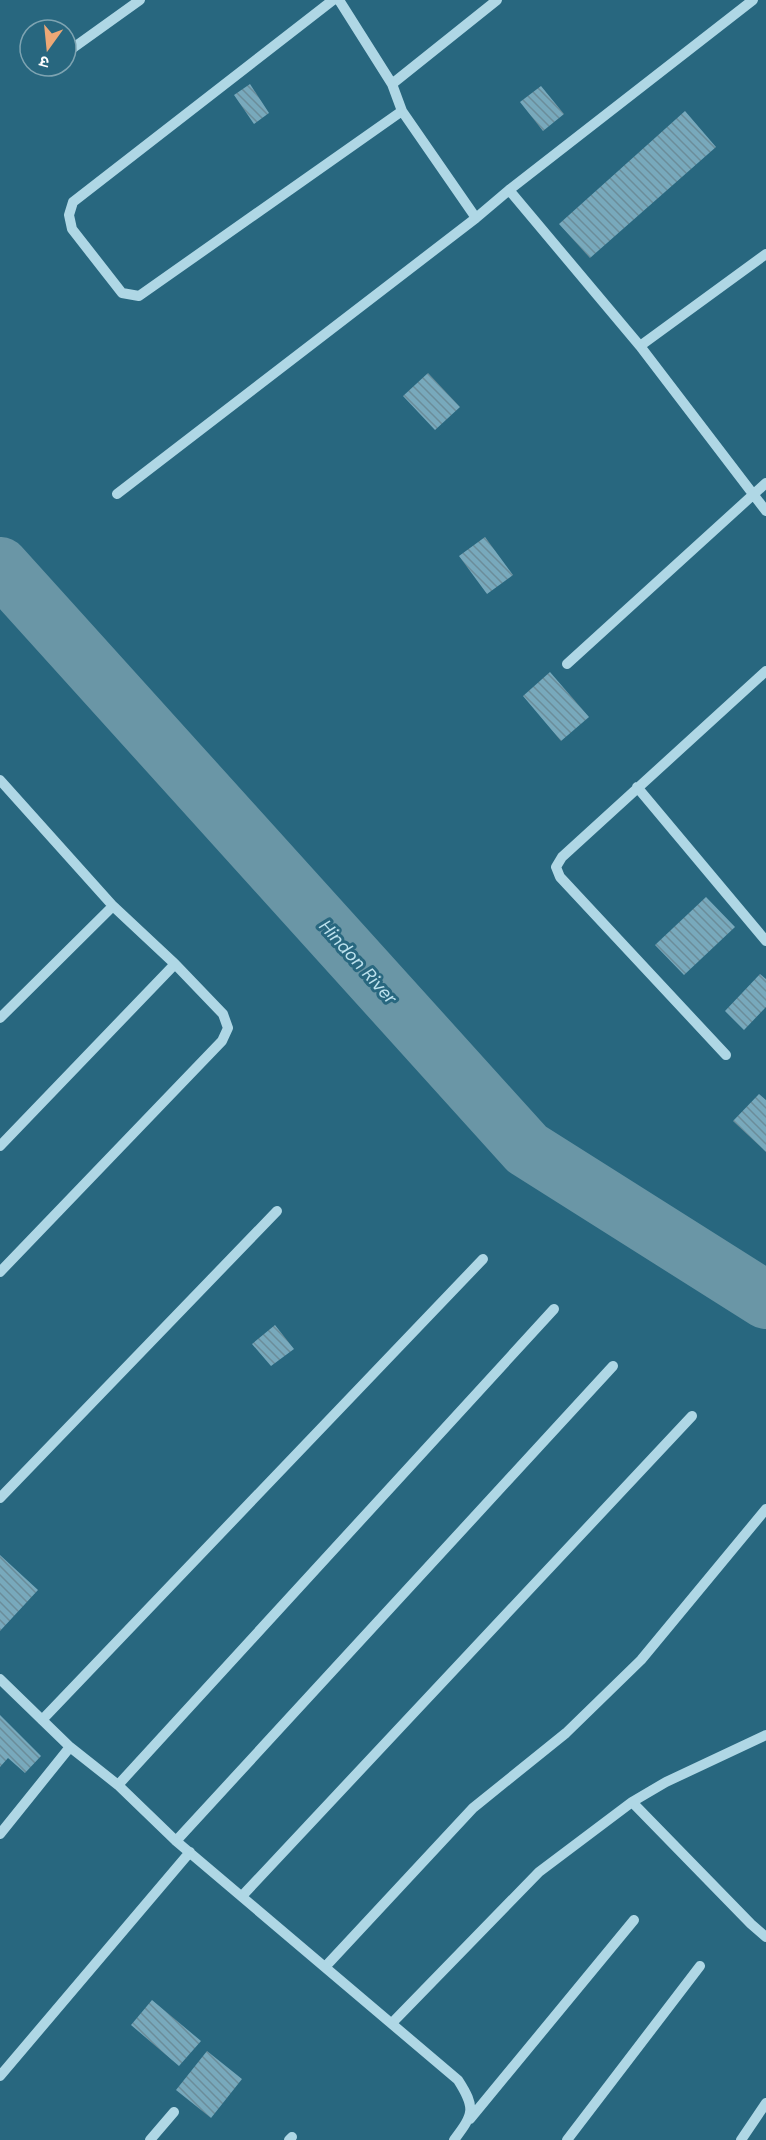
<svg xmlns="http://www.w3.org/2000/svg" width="766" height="2140" font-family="'DM Sans','Noto Sans Devanagari',sans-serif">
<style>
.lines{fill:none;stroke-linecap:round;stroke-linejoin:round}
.river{stroke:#6a96a6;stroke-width:58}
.building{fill:url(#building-back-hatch)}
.minor{stroke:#afd7e5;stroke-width:10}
.labels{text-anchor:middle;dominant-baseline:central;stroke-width:6;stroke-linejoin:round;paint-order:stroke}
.water-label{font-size:18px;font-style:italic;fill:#bde2ee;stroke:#28677f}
</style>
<defs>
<pattern id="building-back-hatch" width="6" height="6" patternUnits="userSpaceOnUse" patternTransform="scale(1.5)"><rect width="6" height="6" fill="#78a9bc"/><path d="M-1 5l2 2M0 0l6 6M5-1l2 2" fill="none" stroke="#6b8d9a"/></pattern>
</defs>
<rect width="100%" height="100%" fill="#28677f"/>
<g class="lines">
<path class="river" d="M0,566L527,1149L766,1300"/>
</g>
<path class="building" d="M250,84L269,113L254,124L234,95Z
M541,86L564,114L543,131L520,102Z
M685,111L716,147L590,258L559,224Z
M428,373L460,407L435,430L403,396Z
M485,537L513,575L487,594L459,556Z
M550,672L589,717L561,741L523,696Z
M706,897L735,927L684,975L655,945Z
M760,974L766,979V1007L744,1030L725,1011Z
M759,1094L766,1100V1152L733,1121Z
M275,1325L294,1349L271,1366L252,1344Z
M0,1555L38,1590L0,1631Z
M0,1715L41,1756L25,1773L8,1758L0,1767Z
M152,2000L201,2041L179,2066L131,2025Z
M207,2051L242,2079L211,2118L176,2090Z"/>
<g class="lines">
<path class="minor" d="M333,0L73,202L69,215L72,229L122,293L139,296L402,111
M339,0L392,84L402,111L476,218
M66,53L140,0
M392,84L497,0
M509,190L753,0
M640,346L766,254
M117,494L476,218L509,190L640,346L766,511
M567,664L766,483
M0,780L113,906L175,964L223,1014L228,1028L222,1041L0,1272
M637,787L766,941
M0,1018L113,906
M726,1055L560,877L556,867L562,857L766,671
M0,1146L175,964
M0,1498L277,1211
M0,1679L70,1747L118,1785L176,1841L458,2080C476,2108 474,2114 454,2140
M42,1720L483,1259
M118,1785L554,1309
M632,1802L751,1924L766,1937
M0,1834L70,1747
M176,1841L613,1366
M242,1896L692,1416
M325,1967L473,1808L566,1733L641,1660L766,1509
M392,2023L539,1872L632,1802L666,1782L766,1735
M0,2076L190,1852
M470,2119L634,1920
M150,2140L174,2112
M289,2140L292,2137
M567,2140L700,1966
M741,2140L766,2103"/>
</g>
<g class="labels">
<g class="water-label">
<text transform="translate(358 962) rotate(48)">Hindon River</text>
</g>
</g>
<g transform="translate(48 48) rotate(195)"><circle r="28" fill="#28677f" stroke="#7ea4b2" stroke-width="1.5"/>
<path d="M0-4.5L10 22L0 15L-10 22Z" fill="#eda876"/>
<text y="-9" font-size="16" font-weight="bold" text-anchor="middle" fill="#ffffff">उ</text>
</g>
</svg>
